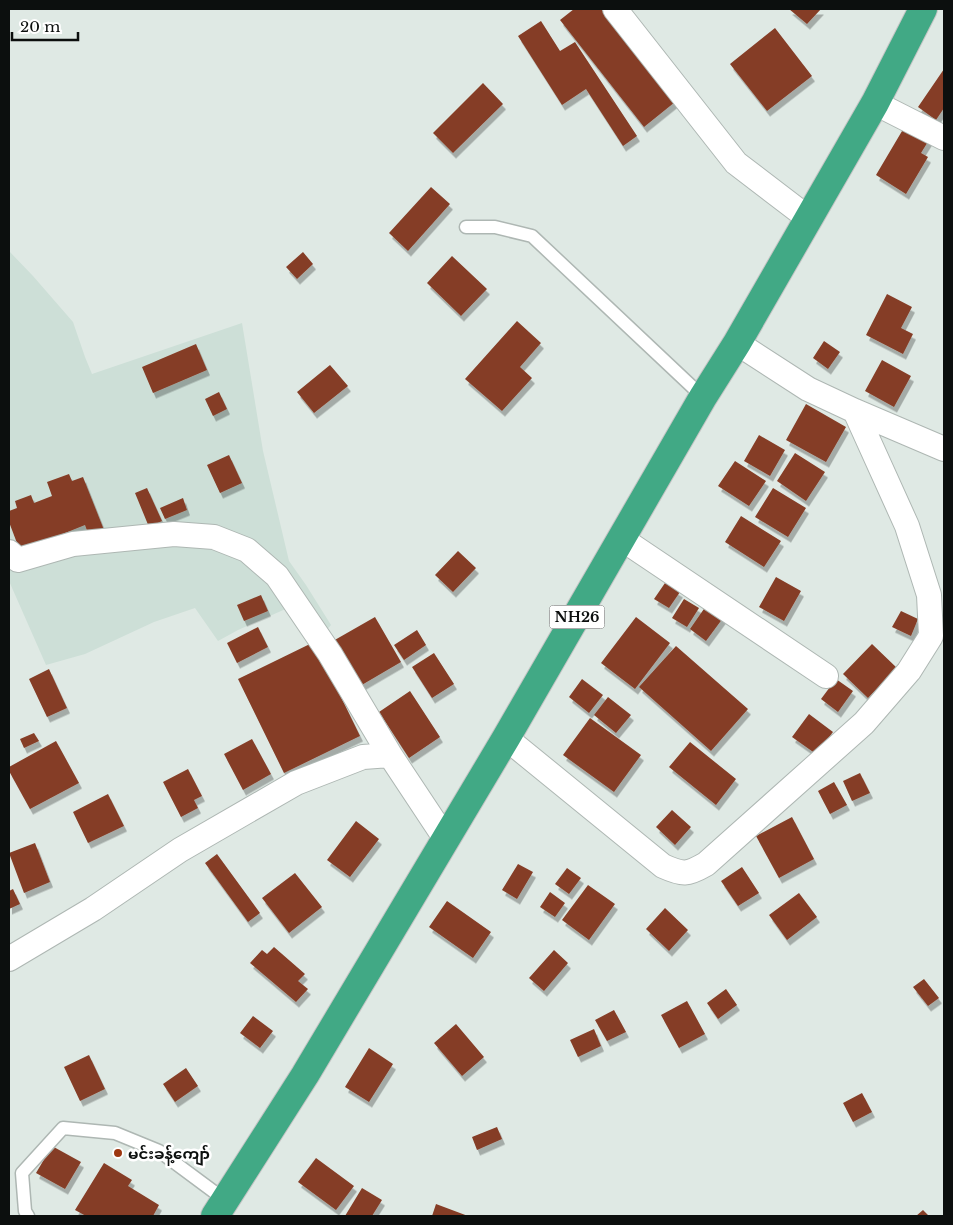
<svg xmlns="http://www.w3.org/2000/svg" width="953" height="1225" font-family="'Libre Baskerville','Noto Sans Myanmar',serif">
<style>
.built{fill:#cddfd7}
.building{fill:#853d26;filter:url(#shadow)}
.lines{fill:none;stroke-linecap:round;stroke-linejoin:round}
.lane-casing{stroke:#aeb7b3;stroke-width:15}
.street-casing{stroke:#aeb7b3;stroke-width:26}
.highway-casing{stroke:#c5c5c5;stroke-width:30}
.lane{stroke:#fff;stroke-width:12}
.street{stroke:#fff;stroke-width:24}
.highway{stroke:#41a985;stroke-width:28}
.poi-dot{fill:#9d3710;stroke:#fff;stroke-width:2}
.labels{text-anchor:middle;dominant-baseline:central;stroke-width:5;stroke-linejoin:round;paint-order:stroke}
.shield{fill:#fff;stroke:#555756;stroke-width:1}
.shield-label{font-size:14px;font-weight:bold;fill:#0c0f0e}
.poi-label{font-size:15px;font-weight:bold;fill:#0c0f0e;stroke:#fff;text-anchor:start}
</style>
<defs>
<filter id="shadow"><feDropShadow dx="3" dy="5.5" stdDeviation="0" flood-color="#0004"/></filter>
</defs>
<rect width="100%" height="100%" fill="#dfe9e4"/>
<path class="built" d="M9,251L33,276L73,322L85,357L92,374L242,323L263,451L289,561L306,585L331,625L320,638L290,607L238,630L218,641L195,608L154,622L85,654L46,665L9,581Z"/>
<path class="building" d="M574,9H601L675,102L644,127L560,20Z
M789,9H821L807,24Z
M541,21L560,51L575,42L637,136L623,146L586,89L562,105L518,36Z
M775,28L812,76L767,111L730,64Z
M944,69V108L936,120L918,107Z
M483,83L503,104L453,153L433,133Z
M905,126L929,140L921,153L928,157L906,194L876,175Z
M431,187L450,204L408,251L389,233Z
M303,252L313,264L297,279L286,267Z
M452,256L487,289L461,316L427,283Z
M887,294L912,307L901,328L913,334L903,354L866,335Z
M517,321L541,343L520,367L532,378L502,411L465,379Z
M824,341L840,352L828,369L813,358Z
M196,344L207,370L153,393L142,367Z
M882,360L911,376L894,407L865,391Z
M330,365L348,386L314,413L297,392Z
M219,392L227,409L213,416L205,399Z
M806,404L846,427L826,462L786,440Z
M759,435L785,450L770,476L744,461Z
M795,453L825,472L806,501L777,481Z
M229,455L242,483L220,493L207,465Z
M735,461L766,481L749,506L718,486Z
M69,474L72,481L83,477L104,530L89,536L85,525L20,551L9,522V511L17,508L15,501L31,495L34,503L52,496L47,482Z
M147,488L162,521L149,527L135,493Z
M773,488L806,508L788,537L755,517Z
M183,498L187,510L165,519L160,508Z
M741,516L781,541L764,567L725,542Z
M458,551L476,568L453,592L435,575Z
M776,577L801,591L784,621L759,607Z
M665,583L680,592L669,608L654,599Z
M261,595L268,611L244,621L237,605Z
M684,599L699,608L687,627L672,618Z
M706,606L723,618L706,641L690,629Z
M901,611L918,619L911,636L892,627Z
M375,617L401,662L360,686L333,641Z
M636,617L670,643L635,689L601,663Z
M258,627L268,647L237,663L227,643Z
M417,630L426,645L404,660L394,645Z
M314,642L360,736L284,773L238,679Z
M872,644L897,668L868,698L843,674Z
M676,646L748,709L711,751L639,687Z
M434,653L454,684L432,698L412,667Z
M49,669L67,708L47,717L29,679Z
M582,679L603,695L589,713L569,697Z
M836,679L853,691L838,712L821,699Z
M410,691L440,737L409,758L379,712Z
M608,697L631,715L616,733L594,715Z
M809,714L833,732L816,754L792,737Z
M590,718L641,755L614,792L563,755Z
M34,733L39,741L24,748L20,739Z
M252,739L271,774L243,790L224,754Z
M56,741L79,783L30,809L9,771V767Z
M690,742L736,779L716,805L669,767Z
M188,769L202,796L194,800L198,808L181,817L163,782Z
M860,773L870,793L852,801L843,781Z
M834,782L847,805L830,814L818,791Z
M108,794L124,826L88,843L73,812Z
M672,810L691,827L675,845L656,827Z
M792,817L814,859L779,878L756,836Z
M356,821L379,839L350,877L327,860Z
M35,843L50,882L24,893L9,853Z
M217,854L260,913L248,922L205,863Z
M518,864L533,872L517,899L502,890Z
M742,867L759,893L738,906L721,881Z
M567,868L581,878L569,894L555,884Z
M295,873L322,907L289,933L262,898Z
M588,885L615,904L589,940L562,920Z
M13,889L20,904L9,909V891Z
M550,892L565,903L555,917L540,907Z
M799,893L817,917L787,940L769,915Z
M447,901L491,932L473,958L429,927Z
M665,908L688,930L669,951L646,929Z
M274,947L305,974L298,981L308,989L296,1002L250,963L262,950L267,954Z
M554,950L568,963L544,991L529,978Z
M924,979L939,998L928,1006L913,987Z
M726,989L737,1005L718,1019L707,1003Z
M687,1001L705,1034L679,1048L661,1015Z
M614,1010L626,1032L607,1041L595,1020Z
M253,1016L273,1031L260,1048L240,1033Z
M456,1024L484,1057L462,1076L434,1043Z
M594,1029L601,1046L578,1057L570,1040Z
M369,1048L393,1064L369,1102L345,1087Z
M89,1055L105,1089L80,1101L64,1067Z
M186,1068L198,1086L175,1102L163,1084Z
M862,1093L872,1112L853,1122L843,1103Z
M497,1127L502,1139L477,1150L472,1137Z
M52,1146L81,1162L65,1189L36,1173Z
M316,1158L354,1186L336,1210L298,1182Z
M104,1163L132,1180L128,1186L159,1205L153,1216H86L75,1210Z
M362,1188L382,1200L372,1216H345Z
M436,1204L468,1216H432Z
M923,1210L929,1216H916Z"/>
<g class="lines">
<defs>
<path id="lane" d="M466,227H495L532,236L703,397
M28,1216L25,1211L22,1173L63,1128L115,1133L159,1151L225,1200"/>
<path id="street" d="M615,9L736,163L808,218
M875,103L944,138
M737,343L808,389L855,411L944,449
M622,539L826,676
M9,552L18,560L73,544L174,534L214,537L247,550L277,576L330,654L390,755
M506,738L663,866C683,875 687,875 706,864L864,723L909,671L931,636L929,595L907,526L855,411
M9,959L93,909L180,850L296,783L363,757L390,755L445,838"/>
<path id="highway" d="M215,1216L305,1075L506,738L703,397L737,343L875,103L923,9"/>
</defs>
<use href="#lane" class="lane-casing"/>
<use href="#street" class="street-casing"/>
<use href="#highway" class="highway-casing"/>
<use href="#lane" class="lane"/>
<use href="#street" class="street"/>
<use href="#highway" class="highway"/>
</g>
<circle class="poi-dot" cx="118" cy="1153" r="5"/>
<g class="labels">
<rect class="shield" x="549.5" y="605.5" width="55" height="23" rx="4"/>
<g class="shield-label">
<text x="577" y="617">NH26</text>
</g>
<g class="poi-label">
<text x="128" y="1153">မင်းခန့်ကျော်</text>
</g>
</g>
<rect width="953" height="1225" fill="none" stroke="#0c0f0e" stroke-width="20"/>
<path d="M12 32v8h66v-8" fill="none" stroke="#0c0f0e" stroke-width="2.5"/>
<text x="20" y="32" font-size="15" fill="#0c0f0e" stroke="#ffffff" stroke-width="4" paint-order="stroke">20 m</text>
</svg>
